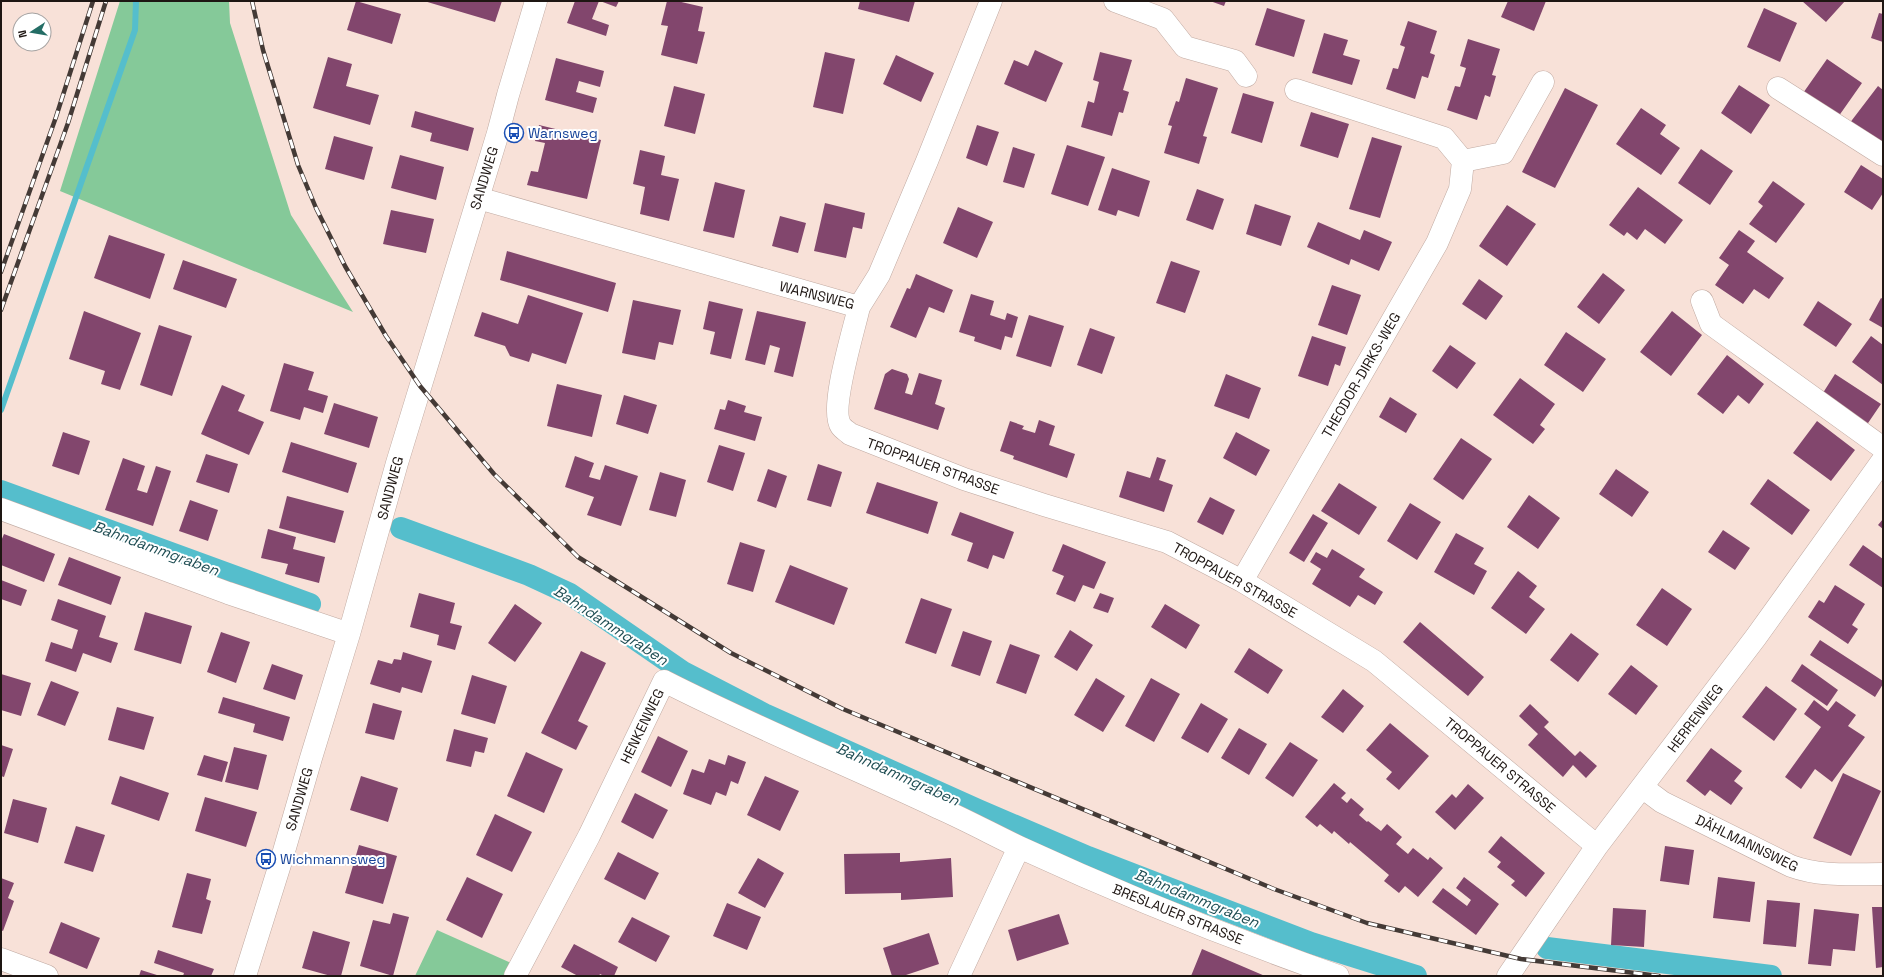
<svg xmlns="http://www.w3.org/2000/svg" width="1884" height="977" font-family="'Space Grotesk',sans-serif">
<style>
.green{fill:#85c999}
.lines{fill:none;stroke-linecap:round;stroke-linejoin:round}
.stream{stroke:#55becc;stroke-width:6}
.canal{stroke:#55becc;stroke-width:22}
.building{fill:#82466d}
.minor-casing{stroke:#c0aaa2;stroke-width:23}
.minor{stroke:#fff;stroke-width:22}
.rail-casing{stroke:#443a36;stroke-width:4.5}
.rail{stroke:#fff;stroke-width:3;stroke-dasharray:9;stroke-linecap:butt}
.labels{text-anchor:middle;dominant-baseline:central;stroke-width:4;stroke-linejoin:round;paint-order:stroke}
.transit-label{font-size:14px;fill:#164399;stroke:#fff;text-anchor:start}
.street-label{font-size:14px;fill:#1e1613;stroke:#fff}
.water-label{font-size:15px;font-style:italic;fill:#1f4d53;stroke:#fff}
</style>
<rect width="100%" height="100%" fill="#f8e1d8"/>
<path class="green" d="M120,1H229L230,23L291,215L353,312L60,191Z
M437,930L520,967L515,976H415Z"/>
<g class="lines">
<path class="stream" d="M1,410L135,30L136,1"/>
<path class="canal" d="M1,491L310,604
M401,528L529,575L570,594L683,672L764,714L978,810L1088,857L1311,943L1416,976
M1547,948L1771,976"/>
</g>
<path class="building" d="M356,1L401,14L392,44L347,30Z
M424,1H502L495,22Z
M575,1H599L592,19L609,25L606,36L567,23Z
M600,1H619L616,7Z
M667,1H677L703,7L698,31L705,32L697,64L661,55L668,26L661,25Z
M860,1H915L909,22L858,9Z
M1210,1H1226L1224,6Z
M1508,1H1546L1534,31L1501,17Z
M1802,1H1845L1826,22Z
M1267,8L1305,20L1294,57L1255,45Z
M1764,8L1797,23L1780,62L1747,47Z
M1879,13L1883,14V42L1871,38Z
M1408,21L1437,31L1430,53L1435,55L1428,78L1422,76L1415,99L1386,89L1393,68L1398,69L1405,47L1400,45Z
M1324,33L1348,40L1343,55L1360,60L1352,85L1312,73Z
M1468,39L1500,49L1492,75L1496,76L1490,97L1485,95L1477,120L1447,110L1455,86L1460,87L1466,68L1460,66Z
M1035,50L1063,63L1046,102L1004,84L1014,60L1028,66Z
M825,52L855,59L843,114L813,107Z
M1100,52L1132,60L1123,90L1129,92L1123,113L1119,112L1112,136L1081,127L1088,101L1094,103L1099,82L1093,80Z
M896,55L934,73L921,102L883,84Z
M328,57L352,64L346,86L379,95L370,125L313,108Z
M556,58L604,71L600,87L579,81L576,92L597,98L593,113L545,100Z
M1827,59L1862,83L1836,120L1801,96Z
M1186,78L1218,88L1203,136L1207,137L1199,164L1164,153L1172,126L1168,125L1176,101L1179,102Z
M1739,85L1770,105L1751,134L1721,113Z
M674,86L705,94L695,134L664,126Z
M1878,86L1883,90V145L1849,124Z
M1565,88L1598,105L1555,188L1522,172Z
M1243,93L1274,102L1262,143L1231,133Z
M1641,108L1666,125L1660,134L1680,148L1661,175L1616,144Z
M415,111L474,128L468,151L430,141L432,133L411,127Z
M1311,112L1349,124L1338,158L1300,146Z
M539,125L601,140L587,199L527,185L531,171L538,172L545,143L535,141Z
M977,125L999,132L987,166L966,158Z
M334,136L373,147L364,180L325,169Z
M1372,137L1402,146L1380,218L1349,209Z
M1067,145L1105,157L1088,206L1051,194Z
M1013,147L1035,154L1024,188L1003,182Z
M1701,149L1733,171L1710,205L1678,183Z
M640,150L665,156L661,175L679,179L669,221L640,214L645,187L633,184Z
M400,155L444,167L436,200L391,188Z
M1861,165L1883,179V193L1872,210L1844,192Z
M1112,168L1150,181L1139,217L1118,210L1116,216L1098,210Z
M1773,181L1805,204L1776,243L1749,224L1763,206L1758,202Z
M715,182L745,190L734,238L703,231Z
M1638,187L1683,220L1665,244L1645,229L1637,240L1627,232L1624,236L1609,225Z
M1197,189L1224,199L1213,230L1186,220Z
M825,203L865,213L862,229L853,227L846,258L814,251Z
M1255,204L1291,216L1281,246L1246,234Z
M1507,205L1536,224L1507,266L1479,246Z
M958,207L993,222L977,258L943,243Z
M391,210L434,219L426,253L383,244Z
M780,216L806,223L798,253L772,246Z
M1318,222L1360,240L1364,230L1392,242L1379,271L1351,259L1349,265L1307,247Z
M1739,230L1755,241L1747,252L1784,278L1769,299L1754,289L1743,304L1715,285L1729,265L1719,258Z
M109,235L165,254L150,299L94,278Z
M507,251L616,283L608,312L500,280Z
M183,260L237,279L226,308L173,289Z
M1171,261L1200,271L1185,313L1156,303Z
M1603,273L1625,290L1599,324L1577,307Z
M916,274L953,290L944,313L929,307L916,338L890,327L907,288L910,289Z
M1479,279L1503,296L1486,320L1462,304Z
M1332,285L1361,295L1347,335L1318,325Z
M971,294L994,301L990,315L1005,320L1007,313L1018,317L1012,338L1005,336L1001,350L974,341L975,337L959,332Z
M528,295L583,313L566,364L532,353L529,362L510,356L505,346L474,336L482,312L518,324Z
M1881,298L1883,299V328L1869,320Z
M633,300L681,310L673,345L659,342L655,360L622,353Z
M709,301L743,309L731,359L710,354L715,332L703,329Z
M1818,301L1852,324L1836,347L1803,325Z
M84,311L141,333L120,390L101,384L105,371L69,359Z
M757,311L806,322L793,377L774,372L780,348L770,345L765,365L745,360Z
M1672,311L1702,335L1671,376L1640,352Z
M1029,315L1064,326L1051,367L1016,356Z
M159,325L192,336L172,396L140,385Z
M1090,328L1115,337L1102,374L1077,365Z
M1566,332L1606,359L1583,392L1544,365Z
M1312,336L1346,347L1340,366L1335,364L1328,386L1298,376Z
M1871,336L1883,345V385L1852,362Z
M1450,345L1476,363L1457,389L1432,371Z
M1727,355L1764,384L1749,404L1738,395L1723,414L1697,394Z
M284,363L314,372L308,390L328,396L323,413L304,407L300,420L270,411Z
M892,369L907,374L909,379L905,393L912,395L919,373L942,380L935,404L945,408L938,430L874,409L885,374Z
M1226,374L1261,388L1249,419L1214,406Z
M1835,374L1881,404L1866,426L1821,396Z
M1520,378L1555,404L1540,425L1545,429L1533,444L1493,415Z
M557,384L602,395L592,437L547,426Z
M222,385L245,395L238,411L264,422L249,455L201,434Z
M624,395L657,405L648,434L616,424Z
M1390,397L1417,414L1406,433L1379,417Z
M728,400L746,406L744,412L762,417L755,441L714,429L720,409L725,410Z
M334,403L378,417L369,448L324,434Z
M1039,420L1055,426L1049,445L1075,454L1067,478L1013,459L1014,456L1000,451L1010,421L1024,426L1022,429L1035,433Z
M1817,421L1855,450L1831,481L1793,453Z
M63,432L90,441L79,475L52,466Z
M1236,432L1270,450L1256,476L1223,458Z
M1461,438L1492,459L1463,500L1433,479Z
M291,442L357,463L348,493L282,472Z
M719,445L745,453L733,491L707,482Z
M206,454L238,464L229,493L196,482Z
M575,456L594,463L589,477L600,480L605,465L638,476L621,526L587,515L594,497L565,487Z
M1157,457L1166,460L1159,480L1173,485L1164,512L1119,497L1127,471L1150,478Z
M123,458L145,466L137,490L147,493L156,466L171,471L153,526L105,510Z
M818,464L842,472L831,507L807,500Z
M768,469L787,476L776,508L757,501Z
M1616,469L1649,492L1632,517L1599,494Z
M660,472L686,480L676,517L649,510Z
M1768,479L1810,510L1792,535L1750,504Z
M877,482L938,502L928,534L866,513Z
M1339,483L1377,507L1359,535L1321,511Z
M1529,495L1560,518L1538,549L1507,527Z
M287,496L344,511L335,543L279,528Z
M1210,497L1235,510L1223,535L1197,522Z
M190,500L218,510L208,541L179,531Z
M1410,503L1441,522L1417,560L1387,541Z
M960,512L1014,532L1004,559L993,555L988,569L967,561L973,543L951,535Z
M1313,514L1328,523L1304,562L1289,553Z
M1883,519V529L1878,525Z
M268,529L296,537L293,549L325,557L319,583L285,574L288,564L261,558Z
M1723,530L1750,548L1735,570L1708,552Z
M1456,533L1484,548L1474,564L1487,571L1474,595L1434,572Z
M4,534L55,554L44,582L1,565V541Z
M740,542L765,550L753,592L727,584Z
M1063,544L1106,562L1094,589L1083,585L1075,602L1056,594L1064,576L1052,571Z
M1863,545L1883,559V588L1849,565Z
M1332,549L1365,569L1359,577L1383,592L1375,605L1358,595L1350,607L1312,584L1321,569L1310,562L1316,552L1327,558Z
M69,557L121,577L111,605L58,585Z
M790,565L848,588L834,625L775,602Z
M1518,571L1537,586L1529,597L1545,609L1526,634L1491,608Z
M1,580L27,590L21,606L1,599Z
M1835,585L1865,604L1852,625L1858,629L1848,644L1808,617L1819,600L1824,603Z
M1662,588L1692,609L1667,646L1636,625Z
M419,593L455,603L450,623L462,626L455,650L437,645L439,635L410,627Z
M1100,593L1114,598L1108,613L1093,608Z
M921,598L952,609L936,654L905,643Z
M58,599L106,616L99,637L118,643L111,663L83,653L76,672L45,661L51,642L72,649L78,630L51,620Z
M515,604L542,623L515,662L488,643Z
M1165,604L1200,625L1186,649L1151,627Z
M145,612L192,626L181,664L134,650Z
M1420,622L1484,677L1468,696L1403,642Z
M1070,630L1093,645L1077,671L1054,657Z
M963,631L992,641L980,676L951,666Z
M221,632L250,642L236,683L207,672Z
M1571,633L1599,654L1578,682L1550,660Z
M1820,640L1883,681V684L1875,697L1810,655Z
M1010,644L1040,655L1026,694L996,683Z
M1249,648L1283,670L1268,694L1234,672Z
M581,651L606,663L578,721L588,726L576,750L541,733Z
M403,652L432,661L422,693L402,687L400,693L370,684L378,660L392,664L394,659L401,660Z
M272,664L303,675L295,700L263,689Z
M1802,664L1838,690L1827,706L1791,681Z
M1631,665L1658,686L1636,715L1608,694Z
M1,674L31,683L21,716L1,710Z
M472,675L507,686L495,724L461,714Z
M1096,678L1125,696L1103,732L1074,715Z
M1151,678L1180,694L1154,742L1125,726Z
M51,681L79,692L65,726L37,715Z
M1766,686L1797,709L1774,741L1742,717Z
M1343,689L1364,706L1343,733L1321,717Z
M223,697L290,717L283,741L253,732L255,724L218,713Z
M1814,700L1828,711L1836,701L1856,715L1848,726L1865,737L1832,782L1815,769L1801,789L1785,777L1821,727L1804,714Z
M373,703L402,711L394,740L365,733Z
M1201,703L1228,719L1208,753L1181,738Z
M1530,704L1549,722L1544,727L1575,756L1580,751L1597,766L1586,778L1573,765L1563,777L1528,745L1538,734L1519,716Z
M117,707L154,717L144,750L108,740Z
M1390,723L1429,756L1399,790L1386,779L1392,772L1366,750Z
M1239,728L1267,744L1249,775L1221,758Z
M454,729L488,738L484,753L475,751L471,767L446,761Z
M658,736L688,751L671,787L641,772Z
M1290,742L1318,760L1293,797L1265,778Z
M1,745L13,749L4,777L1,776Z
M234,747L267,755L258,790L225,782Z
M1711,748L1742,771L1734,781L1743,788L1731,805L1710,790L1705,796L1686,781Z
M526,752L563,769L544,813L507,796Z
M204,755L228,762L222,782L197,775Z
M728,755L746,762L738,784L731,781L726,796L716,792L711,805L683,794L692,769L704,773L709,759L725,765Z
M1843,773L1881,791L1851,856L1813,838Z
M120,776L169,793L159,821L111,804Z
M361,776L398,788L388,822L350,810Z
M765,776L799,791L780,831L747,815Z
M1334,783L1346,793L1341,798L1347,803L1351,798L1364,809L1359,815L1367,822L1368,821L1381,831L1387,824L1402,837L1396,844L1408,854L1413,848L1428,860L1430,857L1443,868L1418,897L1405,886L1399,893L1384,881L1389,875L1350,842L1349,844L1334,831L1332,834L1320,824L1317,827L1305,817Z
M1468,784L1484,798L1455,830L1435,812L1452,794L1456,798Z
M635,793L668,810L653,839L621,822Z
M205,797L257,812L246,847L195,831Z
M13,799L47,808L38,843L4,833Z
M495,814L532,832L512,872L476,855Z
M76,826L105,835L93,872L64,863Z
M1501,836L1545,873L1526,897L1511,885L1515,881L1497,867L1501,862L1488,852Z
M359,845L397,856L383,904L345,893Z
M1665,846L1694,850L1689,885L1660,881Z
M618,852L659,873L645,900L604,879Z
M900,853V862L951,858L953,897L901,900V893L845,894L844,854Z
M758,858L784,873L765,908L738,893Z
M187,873L211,879L206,899L211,901L202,934L172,927Z
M467,877L503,894L482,938L446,920Z
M1464,877L1499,904L1476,935L1432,902L1443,888L1467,906L1471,900L1456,888Z
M1718,877L1755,882L1750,922L1713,918Z
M1,878L14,883L8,898L14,901L3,931L1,930Z
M1767,900L1800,903L1796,947L1763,944Z
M727,903L761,917L747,950L713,936Z
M1872,907H1883V967L1876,968Z
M1613,908L1646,910L1644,947L1611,945Z
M1814,909L1859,914L1855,951L1833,949L1831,966L1808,964Z
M393,913L409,917L393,976L360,966L373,920L390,924Z
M1059,914L1069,944L1017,961L1008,930Z
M632,917L670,936L656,962L618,942Z
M61,922L100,938L87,969L49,953Z
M313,931L350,942L341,976H331L302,968Z
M929,933L939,964L903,976H892L883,948Z
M574,944L618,967L614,976H604L600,974L599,976H578L561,967Z
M1202,949L1265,976H1191Z
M158,950L214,969L211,976H183L184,973L154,963Z
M141,970L160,976H139Z"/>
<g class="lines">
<defs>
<path id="minor" d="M1115,1L1163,19L1185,47L1235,61L1246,76
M1778,88L1883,155
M1296,90L1444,138L1463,161L1503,153L1543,82
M478,198L859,307L879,275L927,161L991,1
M1702,301L1711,324L1883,448
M859,307C854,330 829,409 841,426C843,429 848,432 850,434L964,479L1044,505L1167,542L1242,581L1374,661L1597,846
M1,509L228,593L349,634
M1242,581L1437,243L1460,189L1463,161
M1642,787L1662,802L1791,866C1821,877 1852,874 1883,874
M1,959L47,976
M245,976L282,858L311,758L349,634L397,463L498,133L508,95L536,1
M515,976L589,836L664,681C754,727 848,765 939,808C966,820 992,834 1019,847C1123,895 1230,938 1338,976
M959,976L1019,847
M1508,976L1597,846L1756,637L1883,460"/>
</defs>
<use href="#minor" class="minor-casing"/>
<use href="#minor" class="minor"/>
<defs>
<path id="rail" d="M252,1L263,50L298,165L316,208L345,266L386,336L420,386L494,474L578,557L731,653L843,709L1274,889L1367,923L1521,959L1659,976
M1,272L56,117L93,1
M1,310L68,123L106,1"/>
</defs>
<use href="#rail" class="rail-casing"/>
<use href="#rail" class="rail"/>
</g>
<defs>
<symbol id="bus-ring" viewBox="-11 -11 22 22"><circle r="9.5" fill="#fff" stroke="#1a4fb4" stroke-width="1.5"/><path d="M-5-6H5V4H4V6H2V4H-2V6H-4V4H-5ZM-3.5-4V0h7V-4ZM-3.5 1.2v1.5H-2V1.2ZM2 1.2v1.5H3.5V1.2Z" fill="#1a4fb4"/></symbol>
</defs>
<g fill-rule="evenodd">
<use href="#bus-ring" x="503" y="122" width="22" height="22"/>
<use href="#bus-ring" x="255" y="848" width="22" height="22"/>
</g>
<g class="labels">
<g class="transit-label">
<text x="528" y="133">Warnsweg</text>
<text x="280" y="859">Wichmannsweg</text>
</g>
<g class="street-label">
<text transform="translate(484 178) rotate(-73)">SANDWEG</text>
<text transform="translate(817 295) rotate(14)">WARNSWEG</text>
<text transform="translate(1361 375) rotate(-60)">THEODOR-DIRKS-WEG</text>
<text transform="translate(933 466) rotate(20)">TROPPAUER STRASSE</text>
<text transform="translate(390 488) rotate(-75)">SANDWEG</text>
<text transform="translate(1235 580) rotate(29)">TROPPAUER STRASSE</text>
<text transform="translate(1695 718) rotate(-53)">HERRENWEG</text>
<text transform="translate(642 726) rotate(-64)">HENKENWEG</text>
<text transform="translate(1500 765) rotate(40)">TROPPAUER STRASSE</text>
<text transform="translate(299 799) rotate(-74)">SANDWEG</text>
<text transform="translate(1747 843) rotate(26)">DÄHLMANNSWEG</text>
<text transform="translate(1178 914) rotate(22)">BRESLAUER STRASSE</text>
</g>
<g class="water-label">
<text transform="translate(156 548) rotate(20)">Bahndammgraben</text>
<text transform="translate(611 625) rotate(33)">Bahndammgraben</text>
<text transform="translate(898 774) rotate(24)">Bahndammgraben</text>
<text transform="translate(1197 898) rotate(22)">Bahndammgraben</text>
</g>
</g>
<rect width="1884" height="977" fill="none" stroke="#1e1613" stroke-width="4"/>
<g transform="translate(32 32) rotate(258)"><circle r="19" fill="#ffffff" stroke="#a5a2a1"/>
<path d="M0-3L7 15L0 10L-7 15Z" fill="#246d65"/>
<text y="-6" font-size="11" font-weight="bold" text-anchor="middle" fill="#1e1613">N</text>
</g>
</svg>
